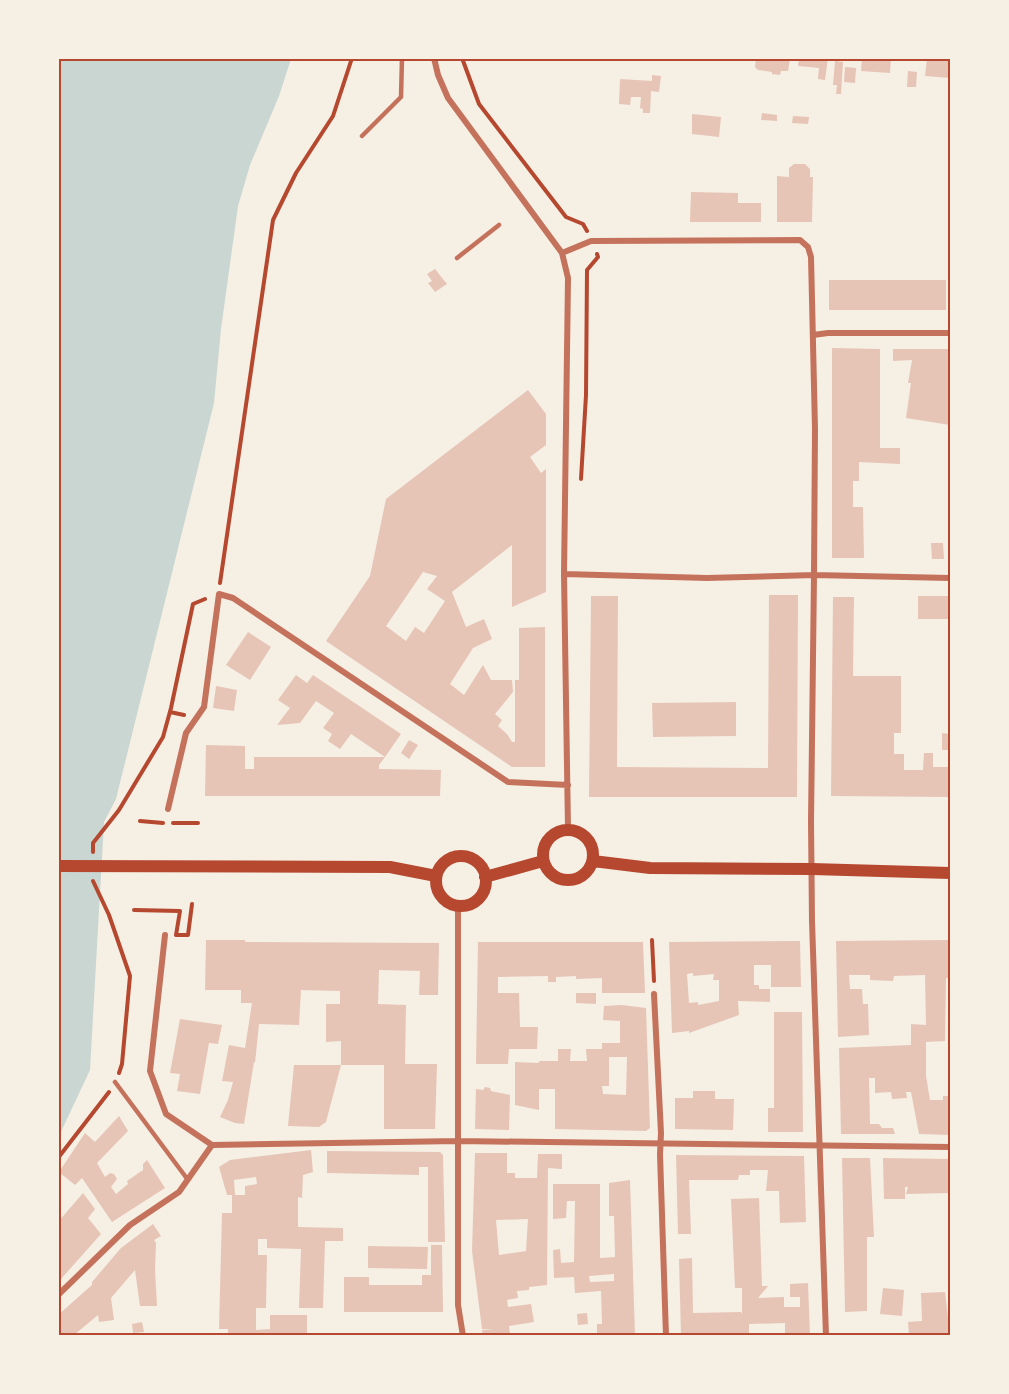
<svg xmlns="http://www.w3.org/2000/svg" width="1009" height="1394" font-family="'Public Sans',sans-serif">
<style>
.water{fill:#c9d6d2}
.building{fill:#e6c5b7;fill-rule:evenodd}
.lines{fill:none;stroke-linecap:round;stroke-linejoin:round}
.path{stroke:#b5482f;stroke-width:4}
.service{stroke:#c5725c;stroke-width:4.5}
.minor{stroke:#c5725c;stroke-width:6}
.secondary{stroke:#b5482f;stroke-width:12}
.neatline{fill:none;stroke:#b5482f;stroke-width:2}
</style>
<rect width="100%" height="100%" fill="#f6efe4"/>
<path class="water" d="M59,59H291L279,96L250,165L238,206L221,329L214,403L116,799L104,822L90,1070L59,1136Z"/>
<path class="building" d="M756,58H790L788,71H781L780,75L772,74V72L758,70L755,67Z
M799,58H828L825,80L818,79L819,68L798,66Z
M862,58H891L890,73L861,71Z
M927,58H950V78L925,76Z
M835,61L843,62L841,94H836L837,85H833Z
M845,67L856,68L855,83L844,82Z
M908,71L917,72L916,87H907Z
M652,75L661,76L659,92L651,91L650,113H643V109L640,108L641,97H631L630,105L619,104L620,79L652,81Z
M762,113L777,115V121L761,120Z
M692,114L721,117L719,137L692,134Z
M793,116L809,117L808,124L792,123Z
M794,164H805L810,169V177H813L812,222H777V176L789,177V168Z
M691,192L738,193V203H761V222H690Z
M435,269L447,284L435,292L428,283L432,281L427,274Z
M829,280H946V310H829Z
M832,348L880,349V448H900V464L859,462V481H853V507H863L864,558H832Z
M893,349H950V425L906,418L911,383H908L912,360L893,361Z
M528,390L546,414V445L530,457L541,473L546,469V592L512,607V545L452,592L466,627L484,619L492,639L473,648L450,684L464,695L483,665L491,680H512L513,692L495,714L502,720L498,726L507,734L512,742H515V680H519V628L545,627V767H512L326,641L370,576L386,499ZM423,572L437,576L427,589L445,601L424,633L415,627L406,641L386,626Z
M931,543H943L944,559H932Z
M769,595H798L797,797H589L591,596H618L617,767L768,768Z
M918,596H950V619H918Z
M833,597H854L853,676H901V733H894V754H904V770H923L924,753H933V767H950V797L831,796Z
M248,632L271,647L250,680L226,665Z
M296,675L307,683L313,675L401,734L385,757L351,734L340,749L328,741L332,734L323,728L334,713L316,701L300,723L277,725L290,708L278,700Z
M216,686L237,690L234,711L213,708Z
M736,702V736L653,737L652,703Z
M942,733L950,734V750H942Z
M409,740L418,745L409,759L401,753Z
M206,745L245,746V769H254V757H385L379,765V769L441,770L440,796H205Z
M206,940H245V942L439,943L438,995H419L420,971L379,970L378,1004L406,1005L405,1064H437L435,1129H384V1065H341V1041L326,1042V1004H340V991L301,990L299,1025L259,1024L255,1063L254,1062L244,1124L235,1123L220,1117L228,1100L233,1082L222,1081L229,1045L245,1048L252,1003H241V990H205Z
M950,940V978H946L945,1041L926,1042V1076L930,1100H943V1096H950V1135L919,1134L911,1092H906L907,1098L892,1099L891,1092L875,1093V1078H869L870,1124H879L882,1128H893L895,1134H841L839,1048L911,1045V1024L926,1025L925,975L894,976L893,981L870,980V975H849L850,989H862L863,1004H868L869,1035L838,1037L836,941Z
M800,941L801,987H771V965H754V985H759V989H770V1002L738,1001L739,1015L689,1033V1031L672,1033L669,942ZM693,973V976L714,974L713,980H719V1001L698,1005V1002L689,1003L687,974Z
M478,942H643L645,993H602V978L576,979V976L556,977V982H548V976L498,977V993H519L520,1027H538L537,1049H509L508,1064H476Z
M576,993H596V1004L576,1003Z
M622,1005L646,1008L650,1128L646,1131L555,1129V1089H539V1110L515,1105V1062L538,1063L540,1061H558V1049H571L570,1061H587L586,1049H602V1043H620V1021L603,1020L604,1006ZM609,1057H627L626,1095L603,1094L602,1086H609Z
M774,1012H802L803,1132H768V1108H774Z
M180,1019L222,1025L218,1044L209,1043L200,1094L177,1091L180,1074L170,1073Z
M294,1065H341L326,1122L319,1127L288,1126Z
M485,1087L490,1088L491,1091L510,1095L509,1130L475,1129L476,1089L483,1090Z
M693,1091H715V1099H734L733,1130L675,1129V1098H693Z
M119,1116L128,1131L97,1163L105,1177L110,1173L114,1174L117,1179L111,1187L116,1194L128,1184L127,1181L143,1170V1164L147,1160L165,1188L112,1222L82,1178L75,1185L59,1172L85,1133L95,1142Z
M311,1150L313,1172L303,1175L302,1198L298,1197V1227L343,1228V1241H325L323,1308H299L301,1249L267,1248V1239H258V1255H267L266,1308H256V1330L270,1329V1315H307V1335H228V1329H219L222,1213H232V1195H227L219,1167L230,1160ZM256,1177L257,1184L245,1186V1195H235L234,1180Z
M327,1151L440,1152L443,1155L445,1242H428V1167H419V1175L327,1173Z
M475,1153H507V1173H515V1178H537L538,1154H562V1169L548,1168L547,1285L529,1287V1290L517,1291L518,1298L507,1300L508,1307L531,1304L534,1322L509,1326L510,1335H483L482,1330L494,1329H482L472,1251ZM528,1219L526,1251L499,1255L496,1220Z
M676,1155L804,1156L806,1222L780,1223L779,1191H766L768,1170H750V1175H739L738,1180H689L691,1234H678Z
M842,1158H870L874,1237H867V1311L845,1312Z
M883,1158L950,1159V1193L906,1194L908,1187H905V1199H884Z
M630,1180L635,1335L597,1334V1324H602L601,1291L575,1293L574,1277L554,1278L553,1250L560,1249L561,1263L574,1262L575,1201H567L566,1218L553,1219V1184H600V1258L615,1257L614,1216H609V1183ZM614,1274V1281L590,1282L589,1276Z
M83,1193L95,1209L88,1218L101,1234L61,1279L58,1277V1222Z
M759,1198L762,1286H768L758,1298L784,1297V1307H800V1297H790V1284L808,1283L810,1335H785V1323L749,1324V1335H681L679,1259L692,1258L693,1313L741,1312L742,1314V1288H735L731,1199Z
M153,1224L161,1236L154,1240L156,1243L155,1270L157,1306H140L135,1270L111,1298L114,1320L99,1322L98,1315L74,1335H58V1315L92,1285V1282L121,1248Z
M431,1245H442L443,1312H344V1277H369V1285H422V1275H431Z
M368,1246L428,1247L427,1269L368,1268Z
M883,1288L904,1290L902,1316L880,1314Z
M945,1292L950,1335H909L908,1322L922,1321L921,1293Z
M587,1313L588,1324L578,1325L577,1314Z
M142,1322L144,1332L133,1333L132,1324Z"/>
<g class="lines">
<path class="path" d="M462,58L479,104L566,217L583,224L587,231
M581,479L586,395L587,270L598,257L597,254
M220,583L273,220L296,173L333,116L352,58
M170,712L184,715
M140,821L163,823
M173,823H198
M93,852V843L119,810L163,737L171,708L193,604L205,599
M93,881L109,915L130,976L122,1064L119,1073
M134,910L180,911L176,935H188L192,904
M652,940L654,981
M58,1158L109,1092"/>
<path class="service" d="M362,136L401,97L402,58
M457,258L499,225
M115,1082L188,1180"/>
<path class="minor" d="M434,58L438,75L448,98L562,253L568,278L564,574L568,829
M562,253L591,241L800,240L808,247L811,257L815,429L814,575L707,578L564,574
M813,335L828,333H950
M168,809L186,733L204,707L219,594L233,598L508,782L568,785
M458,906V1305L463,1336
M165,935L150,1071L166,1114L212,1145
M654,994L661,1133L660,1154L666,1336
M212,1145L458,1141L950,1147
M58,1295L130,1225L179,1192L212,1145
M826,1336L812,921L811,822L814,575L950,578"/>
<path class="secondary" d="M543 855a25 25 0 1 1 50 0a25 25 0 1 1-50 0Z
M436 881a25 25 0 1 1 50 0a25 25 0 1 1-50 0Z
M593,861L650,868L812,869L950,873
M58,866L390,867L436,876
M485,877L543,861"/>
</g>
<rect width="1009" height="1394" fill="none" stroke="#f6efe4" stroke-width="120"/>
<rect x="60" y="60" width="889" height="1274" class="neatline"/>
</svg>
